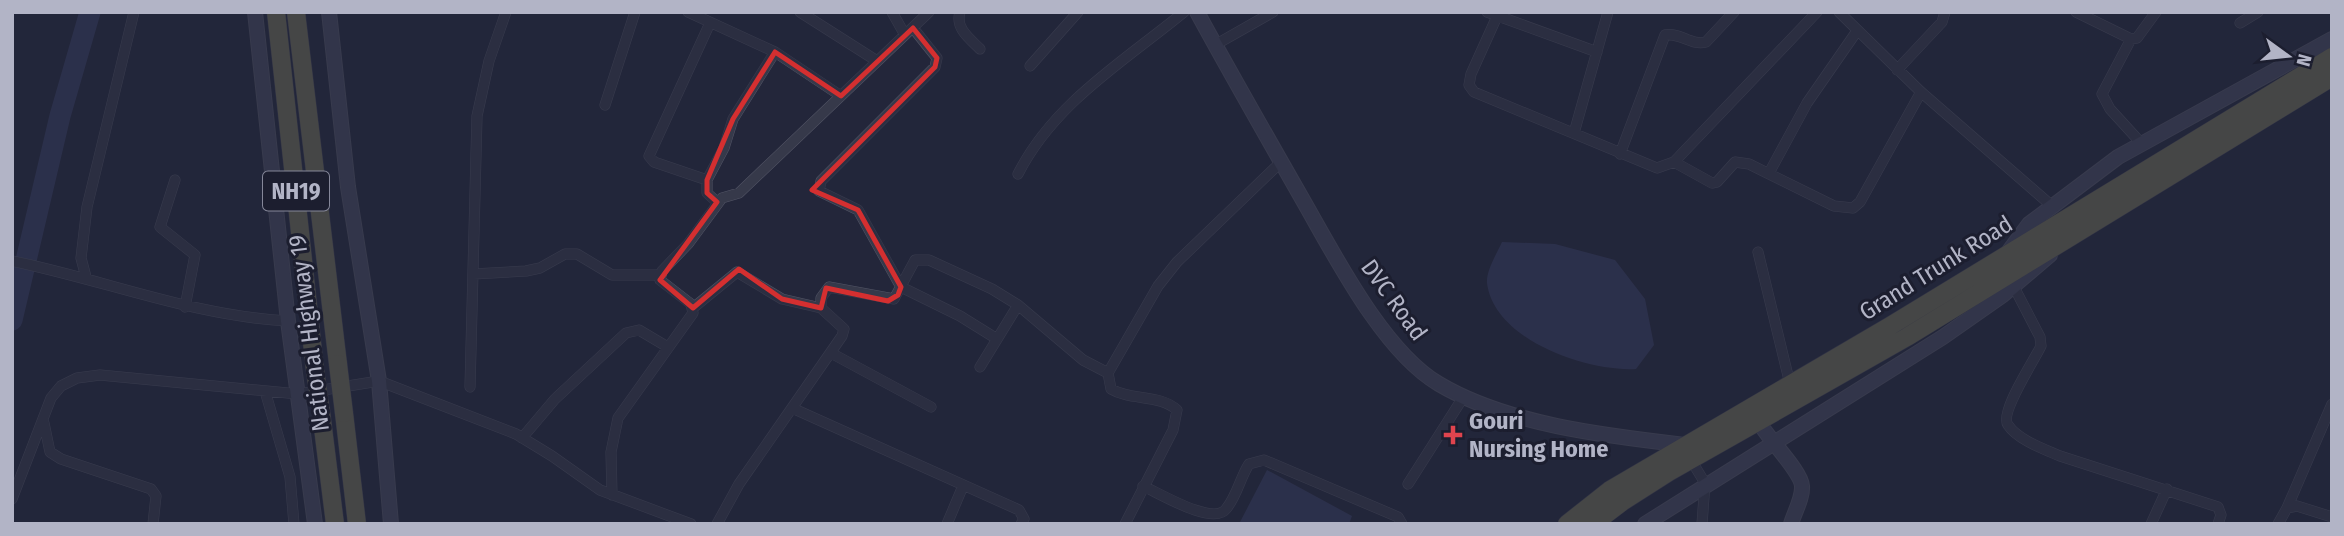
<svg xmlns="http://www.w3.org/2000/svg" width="2344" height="536" font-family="'Fira Sans Condensed',sans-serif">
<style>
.water{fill:#373d60}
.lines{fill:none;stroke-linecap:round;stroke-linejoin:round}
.river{stroke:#373d60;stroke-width:21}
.street-casing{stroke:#525465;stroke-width:11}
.secondary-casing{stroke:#525465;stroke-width:16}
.highway-casing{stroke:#3f4152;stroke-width:19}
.street{stroke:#36394a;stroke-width:10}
.secondary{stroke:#45475d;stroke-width:14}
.highway{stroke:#706d54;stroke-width:18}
.highway-bridge-casing{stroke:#3f4152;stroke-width:19;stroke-linecap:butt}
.highway-bridge{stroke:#706d54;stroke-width:18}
.marked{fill:none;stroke:#d42f30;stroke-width:5;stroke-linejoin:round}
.health-dot{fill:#e0444e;stroke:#1c1e2f;stroke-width:2.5}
.labels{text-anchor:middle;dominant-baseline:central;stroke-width:6;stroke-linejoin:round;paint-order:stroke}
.shield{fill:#1c1e2f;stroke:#858799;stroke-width:2}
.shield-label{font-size:23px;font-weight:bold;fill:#b2b4c6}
.street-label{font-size:24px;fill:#b2b4c6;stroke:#1c1e2f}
.poi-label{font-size:24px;font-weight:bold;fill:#b2b4c6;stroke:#1c1e2f;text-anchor:start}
</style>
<rect width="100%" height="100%" fill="#23263a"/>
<path class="water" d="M1502,242L1555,244L1615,260L1645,299L1654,345L1636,369C1587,372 1494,340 1487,283C1486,271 1497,253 1502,242Z
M1267,470L1352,516L1349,524H1239Z"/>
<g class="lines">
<path class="river" d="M12,320L60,116L90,12"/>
<defs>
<path id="street" d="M688,12L775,52L841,96
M800,12L877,61
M892,12L905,35
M960,12C955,28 969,38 980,49
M1487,12L1597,52
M1499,12L1471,74L1469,85L1474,92L1657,168L1674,162L1817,12
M1839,12L1921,92L2052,206
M2076,12L2131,39L2137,38L2156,12
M2240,23L2258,12
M913,28L937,58L935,67L821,181L819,191L858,210L901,287L960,316L997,339
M2131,39L2102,94L2110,109L2141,143
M1215,45L1273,12
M1030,66L1078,12
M1897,70L1942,22L1945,12
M605,105L635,12
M1574,133L1608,12
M1620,154L1665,35C1680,32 1691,46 1706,42L1734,12
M1674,162L1712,183L1717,182L1735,162L1749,164L1834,206L1853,208L1860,202L1921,92
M1769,173L1807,103L1857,31
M1018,174C1054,103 1123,62 1184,12
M175,180L160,227L195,255L185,307
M707,180L654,162L649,156L710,23
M717,202L707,193V180L724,148L733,119L775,52
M1758,252L1790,384
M12,261C105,280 193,316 288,321
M473,274L526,271L540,268L565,254H577L612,275H660
M86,277L81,258L87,207L134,12
M2014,287L2040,337L2041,346C2034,361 1999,413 2008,425C2018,440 2044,449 2060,456L2218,507L2221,515L2218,524
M693,308L737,272L782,299L821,308
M831,353L931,407
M980,367L1018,305
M470,387L477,116L489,61L506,12
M265,391L290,477L294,524
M792,408L1019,510L1024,519L1021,524
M44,423L50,452L61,459L151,489L156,496L153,524
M522,438L555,399L626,333L639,330L666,346
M1691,460L1705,483L1702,524
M1408,484L1464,396
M1143,486C1159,493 1213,526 1226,509C1237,496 1240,478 1249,464L1264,460L1398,517L1402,524
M612,495L611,452L618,418L693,313L691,304L660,280L662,271L688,244L722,198L739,193L929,12
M12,499L51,398L61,386L77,378L100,375L298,394L379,381L516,434L552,456L600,490L691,524
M2287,508L2332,404
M717,524L739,484L842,336L844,329L821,308V298L829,287L894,299L915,260H929L992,289L1018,305L1083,360L1108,373
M947,524L963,486
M1125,524L1173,430L1177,410C1160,394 1131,401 1111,389L1108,373L1158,286L1177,262L1281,162
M2151,524L2167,489
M2278,524L2287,508L2297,506L2332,517"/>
<path id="secondary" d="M255,12L288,321L315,524
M329,12L348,187L379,381L391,524
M1197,12C1232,76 1268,139 1304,202C1336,258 1384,352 1439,384C1508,425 1608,436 1686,445
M2009,251L2029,224L2118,157L2332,39
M1759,422C1768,439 1801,471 1802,486C1803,498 1794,513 1791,524
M1645,524L1943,337L2003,295L2050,255"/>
<path id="highway" d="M276,12L315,370
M296,12L338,364
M321,412L335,524
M344,413L357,524
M1567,524L1610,490L1890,326L2332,57
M1593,524L1622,502L1669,472L1907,337L2332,77"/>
</defs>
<use href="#street" class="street-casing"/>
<use href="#secondary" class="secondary-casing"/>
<use href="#highway" class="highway-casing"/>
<use href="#street" class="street"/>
<use href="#secondary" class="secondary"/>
<use href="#highway" class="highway"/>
<defs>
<path id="highway-bridge" d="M338,364L344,413
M315,370L321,412"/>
</defs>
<use href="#highway-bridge" class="highway-bridge-casing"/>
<use href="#highway-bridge" class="highway-bridge"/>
</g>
<path d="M0 0H2344V536H0ZM913,28L937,58L935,67L812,190L858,210L901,287L898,295L888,301L826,288L821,308L782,299L739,269L693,308L660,280L717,202L707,193V180L733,119L775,52L841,96Z" fill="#23263a" fill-opacity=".55" fill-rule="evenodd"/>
<path class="marked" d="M913,28L937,58L935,67L812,190L858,210L901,287L898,295L888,301L826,288L821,308L782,299L739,269L693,308L660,280L717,202L707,193V180L733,119L775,52L841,96Z"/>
<path class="health-dot" d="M1449.5 424.5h7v7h7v7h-7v7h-7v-7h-7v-7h7z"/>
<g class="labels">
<rect class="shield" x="263" y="171.5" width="66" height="39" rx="5"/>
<g class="shield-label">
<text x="296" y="191">NH19</text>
</g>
<g class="street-label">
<text transform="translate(1936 268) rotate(-32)">Grand Trunk Road</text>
<text transform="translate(1394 300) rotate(54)">DVC Road</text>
<text transform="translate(309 333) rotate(-97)">National Highway 19</text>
</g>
<g class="poi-label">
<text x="1469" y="421">Gouri<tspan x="1469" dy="28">Nursing Home</tspan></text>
</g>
</g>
<rect width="2344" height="536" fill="none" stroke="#b2b4c6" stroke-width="28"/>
<g transform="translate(2288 56) rotate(105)" stroke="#1c1e2f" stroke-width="5" paint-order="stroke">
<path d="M0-5L12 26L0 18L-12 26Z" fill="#b2b4c6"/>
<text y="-10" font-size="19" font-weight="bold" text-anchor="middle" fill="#b2b4c6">N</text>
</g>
</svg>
